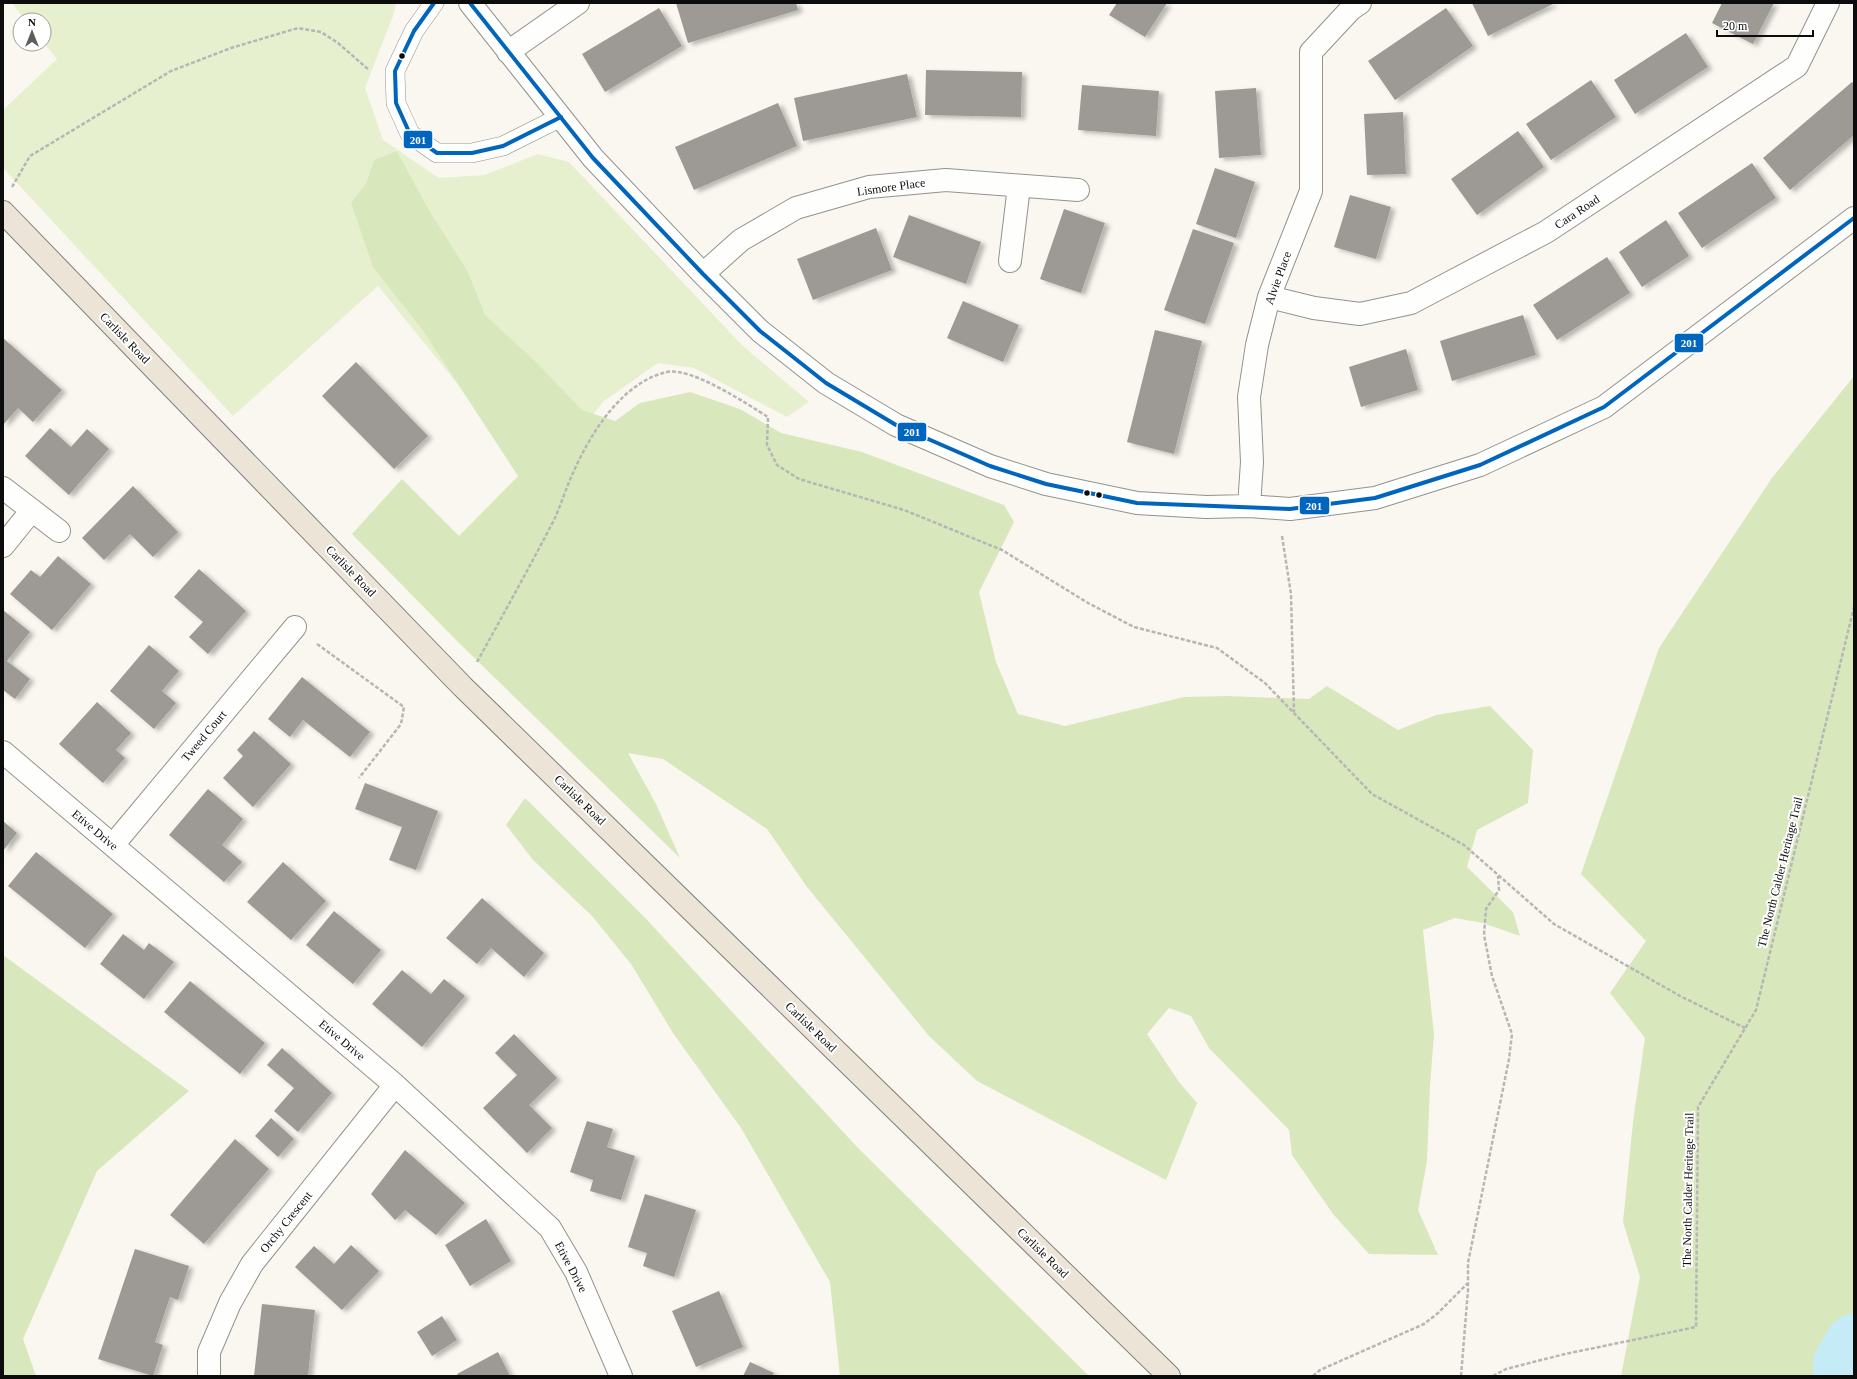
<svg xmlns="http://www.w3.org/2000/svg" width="1857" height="1379" font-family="'Times New Roman',serif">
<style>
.green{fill:#e7f0ce}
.forest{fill:#d8e8bc}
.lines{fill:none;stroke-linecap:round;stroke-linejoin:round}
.river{stroke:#c4ebf6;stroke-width:58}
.building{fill:#9d9a96;filter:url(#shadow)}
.service-casing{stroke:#93928f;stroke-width:20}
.minor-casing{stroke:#93928f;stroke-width:24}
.primary-casing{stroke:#807f7c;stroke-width:24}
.path{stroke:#b7b6b5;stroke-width:2.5;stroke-dasharray:4 2;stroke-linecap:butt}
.service{stroke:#fefefd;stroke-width:19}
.minor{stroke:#fefefd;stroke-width:22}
.primary{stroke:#ece4d6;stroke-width:22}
.bus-1-casing{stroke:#fff;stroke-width:7}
.bus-1{stroke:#0065bd;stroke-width:4}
.bus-dot{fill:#0c0c0c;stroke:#fff;stroke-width:1.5}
.labels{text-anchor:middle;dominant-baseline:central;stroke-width:4;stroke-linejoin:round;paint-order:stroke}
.street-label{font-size:12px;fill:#0c0c0c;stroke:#fff}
.line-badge{stroke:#fff;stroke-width:1.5}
.badge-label{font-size:11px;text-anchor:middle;font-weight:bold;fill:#fff}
</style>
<defs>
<filter id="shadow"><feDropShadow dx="4.5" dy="2.5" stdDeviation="2" flood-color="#0004"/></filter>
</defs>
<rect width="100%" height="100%" fill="#faf7f0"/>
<path class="green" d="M12,3H396L393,16L365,88L383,140L439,178L484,175L538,154L569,162L742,345L809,402L787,417L694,368L658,363L604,401L539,479L460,387L378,286L233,416L3,168V110L57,59L44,43V20H25Z"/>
<path class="forest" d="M397,151L427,207L468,272L485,315L537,363L582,410L615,421L640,403L690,392L740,409L781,433L862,452L1004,505L1014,522L979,592L996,662L1018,714L1065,726L1184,697L1227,696L1309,699L1327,686L1398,730L1436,715L1490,706L1533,750L1528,803L1477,830L1467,867L1513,912L1520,936L1483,923L1455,918L1423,930L1434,1035L1430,1085L1427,1161L1418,1210L1438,1255L1369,1254L1333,1214L1292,1155L1289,1130L1209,1048L1191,1016L1169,1008L1147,1034L1179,1082L1197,1103L1166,1180L977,1081L929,1036L807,887L767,829L663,759L628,753L656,804L680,858L459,643L352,534L402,479L459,536L518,476L424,332L373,267L351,203L366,184L374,160Z
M1854,376V1376H1621L1640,1277L1623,1222L1633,1122L1645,1038L1610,993L1646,941L1581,874L1659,648L1772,478Z
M525,798L649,922L859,1149L1089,1376H840L830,1282L741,1128L673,1033L631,964L592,916L533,860L506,825Z
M3,955L189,1091L97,1171L23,1339L36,1376H3Z"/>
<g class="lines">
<path class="river" d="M1842,1376V1363L1854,1343"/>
</g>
<path class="building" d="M676,3H796L798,10L688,43Z
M1117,3H1167L1145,37L1109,15Z
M1472,3H1555L1488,36Z
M1722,3H1774L1753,44L1712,23Z
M659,8L682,46L605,92L582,54Z
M1446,8L1473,46L1395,100L1368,61Z
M1686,33L1708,67L1635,114L1614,80Z
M926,70L1022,72L1021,117L925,115Z
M907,74L917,117L803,141L794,98Z
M1591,80L1616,117L1551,160L1526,124Z
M1852,82L1854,84V135L1790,190L1763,158Z
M1082,85L1159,91L1156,136L1078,130Z
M1256,88L1261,155L1219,158L1215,91Z
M778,103L797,146L694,190L675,147Z
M1403,112L1406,174L1367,175L1364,114Z
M1518,131L1544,167L1477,215L1451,179Z
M1752,163L1776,198L1702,248L1678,213Z
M1215,168L1255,182L1236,238L1196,224Z
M1350,195L1391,207L1376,259L1334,247Z
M1064,209L1105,223L1081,293L1040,279Z
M909,215L981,242L966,284L893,257Z
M1666,220L1689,256L1642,287L1619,252Z
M876,228L892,270L813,300L797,259Z
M1193,229L1234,243L1205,324L1164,310Z
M1607,257L1630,293L1557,340L1533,305Z
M963,301L1019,325L1003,362L947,338Z
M1523,315L1536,355L1452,381L1440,341Z
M1155,330L1202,341L1174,454L1127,442Z
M3,338L62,390L33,422L18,408L3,425Z
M1406,349L1418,390L1361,407L1349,367Z
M356,362L428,436L394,469L322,396Z
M50,428L71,447L87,429L109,449L69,495L25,456Z
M133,486L178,532L153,557L130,534L104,560L82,538Z
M58,556L91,584L52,630L10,594L31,570L40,577Z
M199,569L246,611L208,654L189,637L203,622L174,597Z
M3,610L30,632L7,661L30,679L15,699L3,690Z
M149,645L179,671L162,691L176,703L154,729L110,691Z
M302,677L370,732L350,757L303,720L290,737L268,719Z
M97,702L131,733L116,750L125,758L103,783L59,744Z
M254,731L291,764L253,807L223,778L243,756L237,750Z
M365,783L438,811L416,870L389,860L402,827L355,809Z
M208,789L243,819L222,845L242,862L224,882L169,835Z
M3,821L17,833L3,851Z
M36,852L113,914L85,948L8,886Z
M283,862L326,901L291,940L247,902Z
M482,898L544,953L524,977L491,948L477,964L446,938Z
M334,911L381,950L353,984L306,945Z
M123,934L144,950L149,943L174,962L144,999L100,964Z
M402,970L431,994L444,979L465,996L422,1047L372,1004Z
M190,981L265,1043L240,1074L164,1012Z
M514,1034L557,1078L529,1105L552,1128L527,1153L483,1108L517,1075L495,1053Z
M282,1048L332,1093L298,1132L274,1111L294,1088L267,1065Z
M271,1118L294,1139L278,1157L255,1136Z
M587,1121L613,1129L607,1147L635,1156L621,1200L590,1191L593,1180L570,1172Z
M235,1139L269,1169L204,1244L170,1215Z
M405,1150L465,1203L436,1235L405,1210L395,1220L371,1194Z
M645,1194L696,1210L674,1277L643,1266L647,1253L628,1247Z
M486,1219L511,1261L470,1286L445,1245Z
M351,1245L379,1271L342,1310L295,1267L314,1246L334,1264Z
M135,1249L189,1266L178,1300L170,1297L155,1342L163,1345L153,1376L98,1359Z
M719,1291L743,1347L696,1367L672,1311Z
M262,1304L315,1310L308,1376H254Z
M442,1316L457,1340L432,1356L417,1332Z
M498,1352L510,1376H458L457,1374Z
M750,1362L774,1373L772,1376H743Z"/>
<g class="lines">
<defs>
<path id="service" d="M434,3L414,31L395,71L396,103L410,134L437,153H472L503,146L561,117"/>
<path id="minor" d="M470,3L593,158L703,274L760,331L826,383L896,425L990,466L1046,484L1137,503L1206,507L1249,506L1290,509L1375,498L1480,465L1604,407L1854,218
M508,52L578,3
M1010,261L1019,186
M703,274L741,240L796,208L869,187L946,180L1078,190
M1269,297L1314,308L1360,314L1411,303L1546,232L1797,66L1828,3
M3,488L59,531
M1249,506L1252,462L1249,397L1257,345L1269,297L1311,191V52L1351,9L1360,3
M3,546L32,510
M3,752L395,1085L550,1228L576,1272L621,1376
M113,845L295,627
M209,1376V1352L230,1303L252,1264L395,1085"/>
<path id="primary" d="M3,212L463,687L1169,1376"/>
</defs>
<use href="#service" class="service-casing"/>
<use href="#minor" class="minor-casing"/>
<use href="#primary" class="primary-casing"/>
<path class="path" d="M12,187L30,156L171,71L231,48L298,28L321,32L338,43L369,70
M1282,536L1291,594L1294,712
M317,644L404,707L401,724L359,778
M477,662C503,615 529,568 554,520C561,505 566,488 573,473C590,434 622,382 667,372C692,367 747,404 768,417L767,445L777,465L799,479L904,510L1002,550L1088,603L1134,627L1217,648L1265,683L1372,794L1464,845L1554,924L1680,996L1745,1028
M1313,1376L1320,1370L1424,1324L1438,1313L1468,1283
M1461,1376L1468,1290V1263L1509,1059L1512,1034L1492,976L1484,935L1486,909L1499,890L1498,876
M1493,1376L1506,1369L1565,1354L1696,1327L1698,1107L1756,1010L1854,607"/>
<use href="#service" class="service"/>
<use href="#minor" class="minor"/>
<use href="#primary" class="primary"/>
<defs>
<path id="bus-1" d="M434,3L414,31L395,71L396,103L410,134L437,153H472L503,146L561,117
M470,3L593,158L703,274L760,331L826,383L896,425L990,466L1046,484L1137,503L1290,509L1375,498L1480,465L1604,407L1854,218"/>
</defs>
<use href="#bus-1" class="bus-1-casing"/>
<use href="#bus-1" class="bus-1"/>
</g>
<g class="bus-dot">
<circle cx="402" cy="56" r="3.5"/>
<circle cx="1087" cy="493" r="3.5"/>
<circle cx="1099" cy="495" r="3.5"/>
</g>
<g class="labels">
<g class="street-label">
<text transform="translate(891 187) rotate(-8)">Lismore Place</text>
<text transform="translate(1577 212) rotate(-34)">Cara Road</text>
<text transform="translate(1278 278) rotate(-70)">Alvie Place</text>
<text transform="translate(125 338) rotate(46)">Carlisle Road</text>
<text transform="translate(351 571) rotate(46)">Carlisle Road</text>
<text transform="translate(204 736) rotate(-50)">Tweed Court</text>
<text transform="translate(580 800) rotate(44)">Carlisle Road</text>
<text transform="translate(95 830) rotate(40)">Etive Drive</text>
<text transform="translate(1780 872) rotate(-76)">The North Calder Heritage Trail</text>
<text transform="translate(811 1027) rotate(44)">Carlisle Road</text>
<text transform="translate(342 1040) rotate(40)">Etive Drive</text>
<text transform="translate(1688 1190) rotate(-89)">The North Calder Heritage Trail</text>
<text transform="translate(286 1222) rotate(-51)">Orchy Crescent</text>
<text transform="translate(1043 1253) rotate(44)">Carlisle Road</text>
<text transform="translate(571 1267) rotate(62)">Etive Drive</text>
</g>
</g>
<g class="line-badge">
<rect x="403" y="130" width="30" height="19" rx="4" fill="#0065bd"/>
<rect x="1674" y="333" width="30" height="20" rx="4" fill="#0065bd"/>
<rect x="897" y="422" width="30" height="20" rx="4" fill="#0065bd"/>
<rect x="1299" y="496" width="31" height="19" rx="4" fill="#0065bd"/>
</g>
<g class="badge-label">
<text x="418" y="144">201</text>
<text x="1689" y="347">201</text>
<text x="912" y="436">201</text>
<text x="1314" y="510">201</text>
</g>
<rect width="1857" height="1379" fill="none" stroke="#0c0c0c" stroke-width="8"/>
<g transform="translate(32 32)"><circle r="19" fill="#ffffff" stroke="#9e9e9e"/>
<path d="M0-3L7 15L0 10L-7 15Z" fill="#5f5e5c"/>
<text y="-6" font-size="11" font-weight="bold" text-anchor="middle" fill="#0c0c0c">N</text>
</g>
<path d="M1717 30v6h96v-6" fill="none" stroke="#0c0c0c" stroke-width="2"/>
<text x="1723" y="30" font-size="12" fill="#0c0c0c" stroke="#ffffff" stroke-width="3" paint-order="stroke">20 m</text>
</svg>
